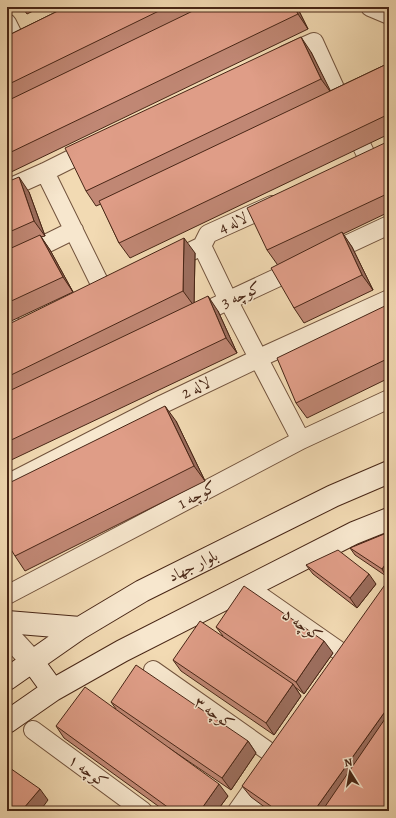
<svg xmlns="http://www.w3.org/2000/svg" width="396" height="818" font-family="Alegreya,Amiri,serif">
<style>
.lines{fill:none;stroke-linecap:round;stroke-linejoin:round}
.minor-casing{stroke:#72533d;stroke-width:20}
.tertiary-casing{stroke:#72533d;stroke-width:24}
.secondary-casing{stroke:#482616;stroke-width:24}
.minor{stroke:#f7e7ce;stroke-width:18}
.tertiary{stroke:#f7e7ce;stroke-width:22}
.secondary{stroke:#f7e7ce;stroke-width:22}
.wall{fill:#c08774;stroke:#482616}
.shaded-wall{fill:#9c6e5e;stroke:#482616}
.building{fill:#df9d87;stroke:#482616}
.labels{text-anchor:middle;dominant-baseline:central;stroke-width:3;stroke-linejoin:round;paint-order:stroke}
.street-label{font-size:16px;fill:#482616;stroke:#f7e7ce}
</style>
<rect width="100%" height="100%" fill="#f2dab3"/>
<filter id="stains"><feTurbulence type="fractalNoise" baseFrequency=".005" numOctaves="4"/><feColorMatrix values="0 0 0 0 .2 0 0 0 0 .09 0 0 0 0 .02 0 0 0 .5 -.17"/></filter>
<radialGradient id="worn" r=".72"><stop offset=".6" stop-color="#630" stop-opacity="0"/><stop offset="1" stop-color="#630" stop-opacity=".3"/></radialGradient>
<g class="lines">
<defs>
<path id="minor" d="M370,7L389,15
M7,23L16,41
M285,55L314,42L354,130L389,202
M45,172L104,292
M7,189L45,172L93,148
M202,246L228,300L301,440
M329,253L389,225
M171,261L202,246L208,234L272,205
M7,263L74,230
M7,317L15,334
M193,317L298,268
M7,484L163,404L259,358L389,299
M7,595L301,440L389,399
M259,595L345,655
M153,670L275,756
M33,730L143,811
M251,791V797L270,811
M237,811L263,774"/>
<path id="tertiary" d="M7,634L32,661"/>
<path id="secondary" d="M7,622L80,628
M32,661L53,690
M7,679L80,628L142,591L333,496L389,472
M7,722L53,690L122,651L354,533L389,519"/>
</defs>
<use href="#minor" class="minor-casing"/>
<use href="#tertiary" class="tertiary-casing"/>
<use href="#secondary" class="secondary-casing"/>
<use href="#minor" class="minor"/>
<use href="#tertiary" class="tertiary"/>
<use href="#secondary" class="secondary"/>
</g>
<path class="wall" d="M22,7H41L27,14Z
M66,7H297L308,29L7,174V36Z
M311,52L330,91L389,63V134L130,258L119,243L101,204L96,206L86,191Z
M389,141V212L343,234L352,247L373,290L304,323L294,308L277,264L267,250Z
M7,182L29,192L45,236L41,237L50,250L73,292L7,323Z
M195,253L194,303L218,311L237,353L7,462V325Z
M389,304V378L307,418L296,403Z
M176,421L205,481L25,571L15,556Z
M389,532L386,576L355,555L350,548Z
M306,565L376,584L357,608L313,574Z
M216,627L333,653L304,694L295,687L301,696L274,735L181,671L173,660L223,636Z
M111,702L248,741L256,753L231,790L169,748L228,796L217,811H165L64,738L56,726L116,709Z
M242,786L389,811H270L251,797Z"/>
<path class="shaded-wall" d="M294,7H297L308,29L298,14Z
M301,37L311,52L332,94L321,79Z
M19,177L29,192L45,236L34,221Z
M342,232L352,247L373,290L362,275Z
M40,235L50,250L73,292L63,277Z
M184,238L195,253L194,306L183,291Z
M208,296L218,311L237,353L226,338Z
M165,406L176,421L205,481L194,466Z
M389,559V572L386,576L382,569Z
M369,574L376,584L357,608L350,598Z
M324,641L333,653L304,694L296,682Z
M293,684L301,696L274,735L266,723Z
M389,706V730L331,811H314Z
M248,741L256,753L231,790L222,778Z
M219,784L228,796L217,811H200Z
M40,789L48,800L40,811H25L23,809Z
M389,804V811H384Z"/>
<path class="building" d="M66,7H167L7,85V36Z
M201,7H294L298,14L7,154V101Z
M301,37L321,79L86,191L65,148Z
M389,63V114L119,243L99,201Z
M389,141V193L267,250L247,208Z
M19,177L34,221L7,233V182Z
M342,232L362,275L294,308L271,268Z
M40,235L63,277L7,303V250Z
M184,238L183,291L7,377V325Z
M208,296L226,338L7,442V392Z
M389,304V358L296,403L277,358Z
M165,406L194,466L15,556L7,543V484Z
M389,532V559L382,569L350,548Z
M338,550L369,574L350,598L306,565Z
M389,579V706L314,811H278L242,786Z
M244,586L324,641L296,682L216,627Z
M200,621L293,684L266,723L173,660Z
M136,665L248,741L222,778L111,702Z
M85,687L219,784L200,811H173L56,726Z
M389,713V804L384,811H322Z
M7,766L40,789L23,809L26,811H7Z"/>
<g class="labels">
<g class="street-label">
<text transform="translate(233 223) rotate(-25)">لاله 4</text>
<text transform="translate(241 295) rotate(-25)">کوچه 3</text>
<text transform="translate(196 388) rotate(-25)">لاله 2</text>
<text transform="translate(197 495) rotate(-28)">کوچه 1</text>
<text transform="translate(193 566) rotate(-26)">بلوار جهاد</text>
<text transform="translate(302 625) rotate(35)">کوچه ۵</text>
<text transform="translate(214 713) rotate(35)">کوچه ۳</text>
<text transform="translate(88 771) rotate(36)">کوچه ۱</text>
</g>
</g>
<rect width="396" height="818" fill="none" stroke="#f2dab3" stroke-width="24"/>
<rect x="8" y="8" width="380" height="802" fill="none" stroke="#482616" stroke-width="2"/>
<rect x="12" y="12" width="372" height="794" fill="none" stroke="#482616"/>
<g transform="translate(350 772) rotate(349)" stroke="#f7e7ce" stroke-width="3" paint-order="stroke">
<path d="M0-3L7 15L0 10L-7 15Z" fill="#482616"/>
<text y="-6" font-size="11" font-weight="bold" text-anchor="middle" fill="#482616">N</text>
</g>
<rect width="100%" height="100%" filter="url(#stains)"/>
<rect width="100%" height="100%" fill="url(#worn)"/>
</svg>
